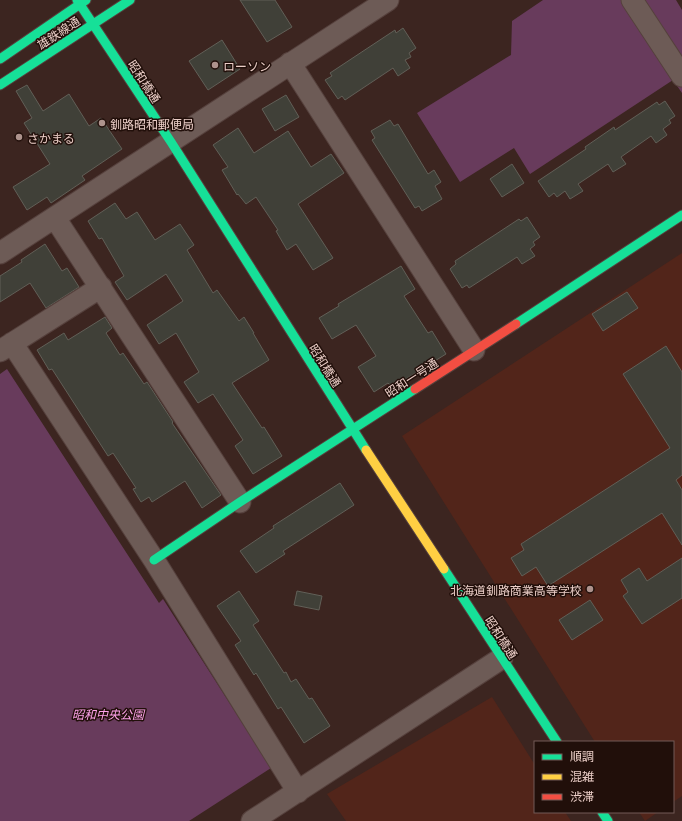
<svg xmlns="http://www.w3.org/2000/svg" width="682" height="821" font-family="Georgia,'Noto Sans JP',serif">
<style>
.built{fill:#52251a}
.green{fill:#683b5c}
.building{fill:#404038;stroke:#615f57}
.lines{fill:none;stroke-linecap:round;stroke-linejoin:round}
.street-casing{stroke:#56413d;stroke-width:23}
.fast-casing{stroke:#56413d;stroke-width:11}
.slow-casing{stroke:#56413d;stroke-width:11}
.jam-casing{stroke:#56413d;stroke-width:11}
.street{stroke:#6d5b56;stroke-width:21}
.fast{stroke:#16e098;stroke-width:9}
.slow{stroke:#ffcf43;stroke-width:9}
.jam{stroke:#f24e42;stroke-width:9}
.poi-dot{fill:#ae938d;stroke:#210f0a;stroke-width:1.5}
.labels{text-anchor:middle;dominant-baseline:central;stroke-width:3;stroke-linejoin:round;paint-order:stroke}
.street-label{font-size:12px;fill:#ebcec7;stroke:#210f0a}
.poi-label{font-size:12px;fill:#ebcec7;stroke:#210f0a;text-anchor:start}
.park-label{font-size:12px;font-style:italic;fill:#fda2e9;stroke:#210f0a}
</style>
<rect width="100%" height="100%" fill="#3c2520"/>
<path class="built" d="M682,253V796L673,802V742H595L402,436Z
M492,697L535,765V812H565L571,821H346L327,794Z
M639,812H658L645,821Z"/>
<path class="green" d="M543,0H676L682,10V93L673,80L530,174L514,148L460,182L417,113L511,55L512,21Z
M7,369L159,603L163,599L271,768L189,821H0V374Z"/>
<path class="building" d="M240,0H275L292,27L267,42Z
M403,28L416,48L409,53L411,57L405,60L410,68L398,76L393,68L345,100L342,96L338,99L325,80L332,76L330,73L395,30L396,33Z
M222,40L240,69L208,90L189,61Z
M27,85L43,111L69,94L89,126L101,118L122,149L82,176L85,180L51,203L47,197L27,210L13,187L50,164L24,123L32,118L16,91Z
M286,95L299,117L275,131L262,109Z
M665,101L675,116L669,120L671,123L663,129L667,135L656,143L651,136L621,157L626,164L613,172L608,164L578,184L583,191L570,199L565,191L557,197L554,193L549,197L538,181L586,149L585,147L614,127L615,130L657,102L659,105Z
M390,120L394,126L398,124L428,174L434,170L441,182L435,186L442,199L422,211L419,206L415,208L372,140L375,138L371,131Z
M238,128L254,153L288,131L311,167L331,154L344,173L298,204L333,258L313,270L296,244L287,250L276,231L278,230L256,197L246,204L238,194L237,195L222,170L228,167L213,145Z
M512,164L524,183L502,197L490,179Z
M115,203L126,219L137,212L155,240L180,224L194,245L187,250L213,293L217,290L239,321L244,317L254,333H253L269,360L232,383L262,428L264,427L282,456L253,474L235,446L243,440L213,394L198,403L184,382L199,372L176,333L159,344L147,325L183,301L166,274L127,300L115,282L124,276L102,238L99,239L88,221Z
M527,217L540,237L533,242L535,245L530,249L535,256L522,264L517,257L469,288L467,285L462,288L450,269L456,264L455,261L519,219L521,221Z
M45,244L62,271L67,268L79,287L46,308L30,283L0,302V276L22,262L21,260Z
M401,266L415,289L404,296L428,333L432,331L446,354L401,382L400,379L390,385L388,383L374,392L358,367L376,356L356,325L332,339L319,318L339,306L338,304Z
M627,292L638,308L603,331L592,314Z
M105,317L112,328L106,333L120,355L123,353L144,384L147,382L173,422L172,423L221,495L202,508L185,481L152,502L149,497L141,502L133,489L136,488L113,453L108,456L52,369L49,370L37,350L64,333L68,340Z
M666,346L682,372V475L676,480L682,490V545L662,513L548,586L536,567L522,576L511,558L524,550L521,544L670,448L623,374Z
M340,483L354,505L283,551L285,554L256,573L240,551L274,528L273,526Z
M682,558V598L642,624L623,596L628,592L621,580L639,568L647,581Z
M239,591L259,621L253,625L284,673L286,672L291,682L296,679L309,699L312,698L330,726L304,743L281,707L278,709L256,673L254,675L235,645L241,641L217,606Z
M297,591L322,596L319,610L294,605Z
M590,600L603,620L572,640L559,620Z"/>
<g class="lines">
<defs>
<path id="street" d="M632,0L682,76
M290,63L474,350
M55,218L240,502
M0,253L388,0
M12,343L154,560L298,792
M0,351L101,287
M252,821L502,658"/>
<path id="fast" d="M77,0L171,142L366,450
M0,59L86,0
M0,85L130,0
M516,324L682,215
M154,560L240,502L415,389
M444,569L557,742
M602,812L608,821"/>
<path id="slow" d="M366,450L444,569"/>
<path id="jam" d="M415,389L516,324"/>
</defs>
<use href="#street" class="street-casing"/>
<use href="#fast" class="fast-casing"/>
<use href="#slow" class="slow-casing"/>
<use href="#jam" class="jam-casing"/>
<use href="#street" class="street"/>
<use href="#fast" class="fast"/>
<use href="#slow" class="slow"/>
<use href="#jam" class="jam"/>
</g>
<g class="poi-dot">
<circle cx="215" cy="65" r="4"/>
<circle cx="102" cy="123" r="4"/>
<circle cx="19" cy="137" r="4"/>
<circle cx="590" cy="589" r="4"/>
</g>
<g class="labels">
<g class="street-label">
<text transform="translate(58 32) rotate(-33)">雄鉄線通</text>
<text transform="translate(145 81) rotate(57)">昭和橋通</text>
<text transform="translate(326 365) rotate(58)">昭和橋通</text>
<text transform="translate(411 377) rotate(-33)">昭和一号通</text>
<text transform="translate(502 637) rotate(57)">昭和橋通</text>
</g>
<g class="poi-label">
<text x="223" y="65">ローソン</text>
<text x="110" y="123">釧路昭和郵便局</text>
<text x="27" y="137">さかまる</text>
<text x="582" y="589" text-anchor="end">北海道釧路商業高等学校</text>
</g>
<g class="park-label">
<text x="108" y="713">昭和中央公園</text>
</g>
</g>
<rect x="534" y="741" width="140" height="72" fill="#210f0a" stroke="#725b56"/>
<rect x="542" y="754" width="20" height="6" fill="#16e098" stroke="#725b56"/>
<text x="570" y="761" font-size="12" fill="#ebcec7">順調</text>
<rect x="542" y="774" width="20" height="6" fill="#ffcf43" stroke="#725b56"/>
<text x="570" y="781" font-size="12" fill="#ebcec7">混雑</text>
<rect x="542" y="794" width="20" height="6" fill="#f24e42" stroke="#725b56"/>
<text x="570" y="801" font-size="12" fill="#ebcec7">渋滞</text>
</svg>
